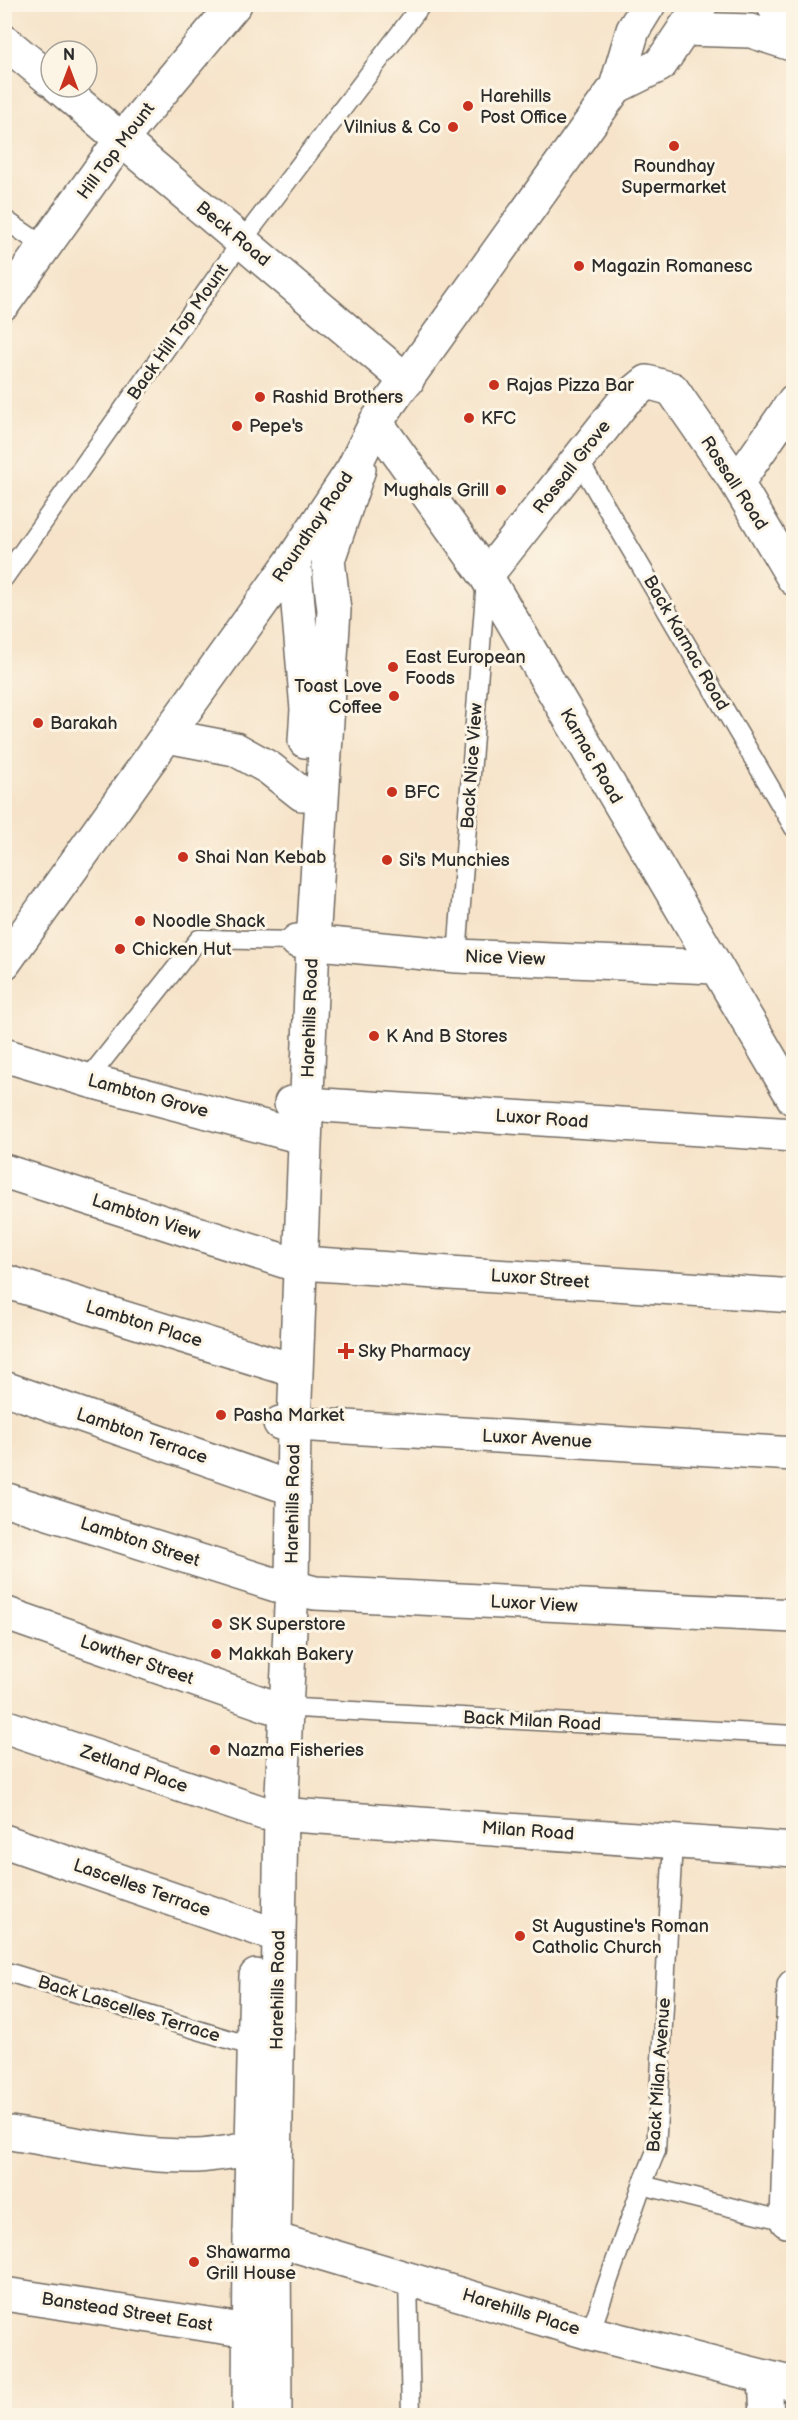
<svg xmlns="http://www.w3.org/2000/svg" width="798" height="2420" font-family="'Balsamiq Sans',sans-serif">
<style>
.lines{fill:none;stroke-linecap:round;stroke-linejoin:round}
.lane-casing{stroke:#726b62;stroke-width:21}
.street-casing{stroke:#726b62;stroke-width:36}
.secondary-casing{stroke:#726b62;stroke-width:36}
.primary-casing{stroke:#726b62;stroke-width:36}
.lane{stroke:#fff;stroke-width:18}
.street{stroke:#fff;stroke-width:33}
.secondary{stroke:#fff;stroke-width:33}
.primary{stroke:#fff;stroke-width:33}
.poi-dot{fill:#c8321e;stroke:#fcf5e5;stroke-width:2}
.labels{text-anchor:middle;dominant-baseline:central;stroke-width:6;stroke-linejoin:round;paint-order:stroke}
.poi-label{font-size:18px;fill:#2b2b2b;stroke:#fcf5e5;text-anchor:start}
.street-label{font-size:18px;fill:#2b2b2b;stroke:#fcf5e5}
</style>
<rect width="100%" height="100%" fill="#fcf5e5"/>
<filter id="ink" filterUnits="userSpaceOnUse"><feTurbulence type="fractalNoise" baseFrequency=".0167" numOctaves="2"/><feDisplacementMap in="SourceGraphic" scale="12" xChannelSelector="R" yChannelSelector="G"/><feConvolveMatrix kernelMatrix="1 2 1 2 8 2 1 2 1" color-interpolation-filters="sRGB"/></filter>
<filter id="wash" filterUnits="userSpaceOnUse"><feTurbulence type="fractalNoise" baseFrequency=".008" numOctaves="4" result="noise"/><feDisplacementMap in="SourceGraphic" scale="24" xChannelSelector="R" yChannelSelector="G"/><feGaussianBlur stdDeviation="1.35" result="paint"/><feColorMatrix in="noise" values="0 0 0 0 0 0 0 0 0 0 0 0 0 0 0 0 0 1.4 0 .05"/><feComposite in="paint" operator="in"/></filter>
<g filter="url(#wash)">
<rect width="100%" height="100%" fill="#f6e3c9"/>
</g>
<g filter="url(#ink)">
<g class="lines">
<defs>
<path id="lane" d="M4,219L45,247
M578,459L794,828
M4,578L242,241L422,4
M457,956L486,580
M87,1080L199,939L297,941
M280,1707L794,1735
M4,1971L254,2047
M642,2185L794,2223
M408,2278L411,2416
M590,2333L642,2185L656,2151L673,1842"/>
<path id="street" d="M4,41L51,80
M59,87L407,381
M4,303L121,140L235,4
M376,422L486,576L794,1099
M737,483L794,401
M486,576L625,400L647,382L672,389L737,483L794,579
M297,941L457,956L714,967
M4,1055L87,1080L291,1134
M291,1103L794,1135
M4,1171L287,1262L794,1296
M4,1281L283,1367
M4,1388L279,1484
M280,1423L794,1454
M4,1499L276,1585L292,1587L315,1593L794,1616
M4,1613L270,1706
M4,1726L263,1813L794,1850
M4,1841L279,1936
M4,2132C68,2142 133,2157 197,2156C216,2155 234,2151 252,2149
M787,2221L794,1986
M250,2232L590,2333L794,2384
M4,2294L249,2331
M765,2378L767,2416"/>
<path id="secondary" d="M773,4L794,42
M684,29L751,31L794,45
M294,558L307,709L305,741
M167,736L235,749L269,768L302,794
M249,2416L250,2232L256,1976
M275,2416L274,2239L281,1814L292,1587L294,1424L313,942L334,610L328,560L359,469"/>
<path id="primary" d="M616,87L660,65L701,4
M4,963L294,558L353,469L376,422L616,87L633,30L649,4"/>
</defs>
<use href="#lane" class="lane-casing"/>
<use href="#street" class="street-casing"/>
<use href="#secondary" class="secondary-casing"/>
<use href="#primary" class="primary-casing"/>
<use href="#lane" class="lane"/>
<use href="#street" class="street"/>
<use href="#secondary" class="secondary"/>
<use href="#primary" class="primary"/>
</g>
</g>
<g class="poi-dot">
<circle cx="468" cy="106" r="6"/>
<circle cx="453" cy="127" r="6"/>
<circle cx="674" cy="146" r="6"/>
<circle cx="579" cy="266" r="6"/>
<circle cx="494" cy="385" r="6"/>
<circle cx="260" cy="397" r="6"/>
<circle cx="469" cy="418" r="6"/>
<circle cx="237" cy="426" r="6"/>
<circle cx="501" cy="490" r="6"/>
<circle cx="393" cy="667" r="6"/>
<circle cx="394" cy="696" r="6"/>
<circle cx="38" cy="723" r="6"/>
<circle cx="392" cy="792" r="6"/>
<circle cx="183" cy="857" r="6"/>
<circle cx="387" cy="860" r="6"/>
<circle cx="140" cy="921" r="6"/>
<circle cx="120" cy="949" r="6"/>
<circle cx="374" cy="1036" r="6"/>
<path d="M343 1342h6v6h6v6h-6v6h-6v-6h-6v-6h6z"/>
<circle cx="221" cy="1415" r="6"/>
<circle cx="217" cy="1624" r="6"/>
<circle cx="216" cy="1654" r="6"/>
<circle cx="215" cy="1750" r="6"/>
<circle cx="520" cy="1936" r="6"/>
<circle cx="194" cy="2262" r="6"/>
</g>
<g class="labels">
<g class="poi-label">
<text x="480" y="96">Harehills<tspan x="480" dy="21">Post Office</tspan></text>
<text x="441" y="127" text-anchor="end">Vilnius &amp; Co</text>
<text x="674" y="166" text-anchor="middle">Roundhay<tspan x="674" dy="21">Supermarket</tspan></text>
<text x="591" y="266">Magazin Romanesc</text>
<text x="506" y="385">Rajas Pizza Bar</text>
<text x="272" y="397">Rashid Brothers</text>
<text x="481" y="418">KFC</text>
<text x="249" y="426">Pepe's</text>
<text x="489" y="490" text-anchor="end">Mughals Grill</text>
<text x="405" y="657">East European<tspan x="405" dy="21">Foods</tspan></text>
<text x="382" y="686" text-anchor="end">Toast Love<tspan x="382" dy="21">Coffee</tspan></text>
<text x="50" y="723">Barakah</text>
<text x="404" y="792">BFC</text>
<text x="195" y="857">Shai Nan Kebab</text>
<text x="399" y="860">Si's Munchies</text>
<text x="152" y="921">Noodle Shack</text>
<text x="132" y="949">Chicken Hut</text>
<text x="386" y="1036">K And B Stores</text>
<text x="358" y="1351">Sky Pharmacy</text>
<text x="233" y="1415">Pasha Market</text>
<text x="229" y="1624">SK Superstore</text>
<text x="228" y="1654">Makkah Bakery</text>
<text x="227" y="1750">Nazma Fisheries</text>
<text x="532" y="1926">St Augustine's Roman<tspan x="532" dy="21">Catholic Church</tspan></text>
<text x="206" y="2252">Shawarma<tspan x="206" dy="21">Grill House</tspan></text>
</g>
<g class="street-label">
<text transform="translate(116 151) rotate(-53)">Hill Top Mount</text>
<text transform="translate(233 234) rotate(40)">Beck Road</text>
<text transform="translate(178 332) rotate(-55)">Back Hill Top Mount</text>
<text transform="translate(572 467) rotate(-52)">Rossall Grove</text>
<text transform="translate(734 483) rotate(57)">Rossall Road</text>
<text transform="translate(313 527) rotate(-56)">Roundhay Road</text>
<text transform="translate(686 643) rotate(60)">Back Karnac Road</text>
<text transform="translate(591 756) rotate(60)">Karnac Road</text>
<text transform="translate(472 766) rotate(-86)">Back Nice View</text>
<text transform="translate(505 958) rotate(2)">Nice View</text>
<text transform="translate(310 1018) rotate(-88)">Harehills Road</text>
<text transform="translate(148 1096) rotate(15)">Lambton Grove</text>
<text transform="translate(542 1119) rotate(4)">Luxor Road</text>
<text transform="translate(146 1217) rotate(18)">Lambton View</text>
<text transform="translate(540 1279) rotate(4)">Luxor Street</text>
<text transform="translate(144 1324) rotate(17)">Lambton Place</text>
<text transform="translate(142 1436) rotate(19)">Lambton Terrace</text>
<text transform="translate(537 1439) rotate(3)">Luxor Avenue</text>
<text transform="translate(293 1504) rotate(-89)">Harehills Road</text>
<text transform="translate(140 1542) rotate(18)">Lambton Street</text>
<text transform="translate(534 1604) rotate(3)">Luxor View</text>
<text transform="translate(137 1660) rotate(19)">Lowther Street</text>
<text transform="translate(532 1721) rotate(3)">Back Milan Road</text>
<text transform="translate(134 1769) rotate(19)">Zetland Place</text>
<text transform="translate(528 1831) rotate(4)">Milan Road</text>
<text transform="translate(142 1888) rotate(19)">Lascelles Terrace</text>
<text transform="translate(278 1990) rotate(-89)">Harehills Road</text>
<text transform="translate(129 2009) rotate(17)">Back Lascelles Terrace</text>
<text transform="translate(659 2075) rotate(-86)">Back Milan Avenue</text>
<text transform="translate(127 2312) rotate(9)">Banstead Street East</text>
<text transform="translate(521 2312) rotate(17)">Harehills Place</text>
</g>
</g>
<rect width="798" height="2420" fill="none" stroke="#fcf5e5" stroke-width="24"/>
<g transform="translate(69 69)"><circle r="28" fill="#fcf5e5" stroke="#a8a49b" stroke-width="1.5"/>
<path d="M0-4.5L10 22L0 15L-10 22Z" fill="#c8321e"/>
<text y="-9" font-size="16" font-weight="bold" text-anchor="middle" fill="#2b2b2b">N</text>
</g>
</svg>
